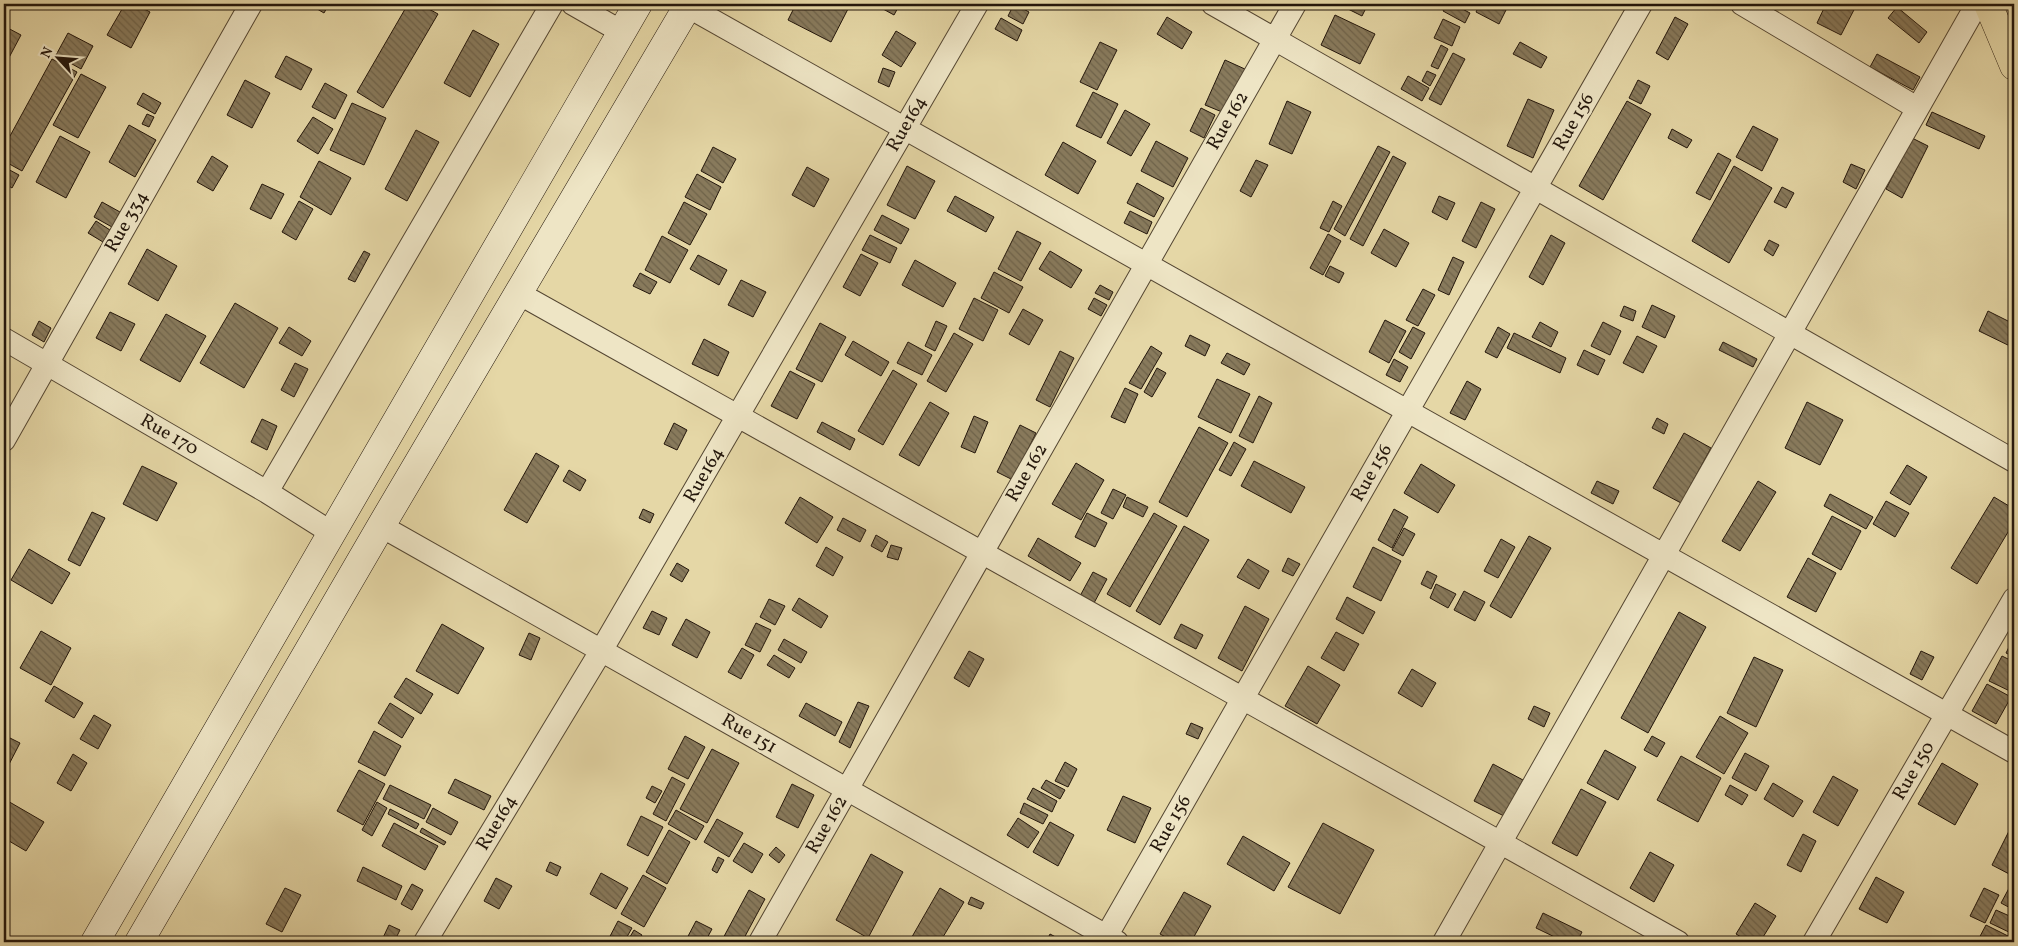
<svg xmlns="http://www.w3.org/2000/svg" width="2018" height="946" font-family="Vollkorn,serif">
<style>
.building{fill:url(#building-back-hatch);stroke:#23160b}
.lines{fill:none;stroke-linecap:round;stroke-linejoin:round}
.minor-casing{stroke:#544632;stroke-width:24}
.secondary-casing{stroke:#23160b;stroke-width:29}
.primary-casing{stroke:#23160b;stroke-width:29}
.minor{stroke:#eee5c5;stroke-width:22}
.secondary{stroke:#eee5c5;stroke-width:28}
.primary{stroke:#e5d7a6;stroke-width:28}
.labels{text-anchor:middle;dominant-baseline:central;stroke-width:5;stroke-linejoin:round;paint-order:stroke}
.street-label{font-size:19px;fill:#23160b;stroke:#eee5c5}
</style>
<defs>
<pattern id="building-back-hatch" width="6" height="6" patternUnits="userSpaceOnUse" patternTransform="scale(1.25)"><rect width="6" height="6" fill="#887a5c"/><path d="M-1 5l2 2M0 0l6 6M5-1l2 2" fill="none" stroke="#6f634a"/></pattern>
</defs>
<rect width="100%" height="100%" fill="#e5d7a6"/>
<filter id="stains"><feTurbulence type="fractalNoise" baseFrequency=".004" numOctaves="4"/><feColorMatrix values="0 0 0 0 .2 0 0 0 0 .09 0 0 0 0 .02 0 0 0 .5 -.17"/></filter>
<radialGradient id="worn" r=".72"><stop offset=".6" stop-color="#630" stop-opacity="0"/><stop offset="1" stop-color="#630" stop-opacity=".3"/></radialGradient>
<path class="building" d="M125,4H135L150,12L131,48L107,35Z
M313,4H329L324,13L312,6Z
M408,4H420L438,14L383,108L357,92Z
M796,4H842L849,7L831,42L788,20Z
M874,4H900L894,15Z
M1014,4L1029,12L1023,24L1008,16Z
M1350,4H1368L1362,16L1348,9Z
M1447,4H1453L1470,13L1465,23L1443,11Z
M1480,4H1509L1499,24L1476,12Z
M1826,4H1857L1841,35L1817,23Z
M1897,7L1927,32L1919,43L1888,18Z
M1335,15L1375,34L1360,64L1321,45Z
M1167,17L1192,32L1182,49L1157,34Z
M1675,17L1688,24L1668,60L1656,53Z
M1001,18L1022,30L1017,41L995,29Z
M1443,19L1460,27L1452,46L1434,38Z
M4,26L21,35L4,67Z
M473,30L499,44L470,97L444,83Z
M896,31L916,43L901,67L882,55Z
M68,33L93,46L81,69L56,55Z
M1100,42L1117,50L1097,90L1080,82Z
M1520,42L1547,57L1541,68L1513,54Z
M1441,45L1448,49L1438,69L1431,66Z
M1453,53L1465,59L1441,105L1429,99Z
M1877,54L1920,77L1913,90L1870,67Z
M286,56L312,69L301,90L275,77Z
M52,59L77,72L22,171L4,161V147Z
M1225,60L1247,70L1227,114L1205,105Z
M883,68L895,72L889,87L878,82Z
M1427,71L1436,75L1430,86L1422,81Z
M81,74L106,87L78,138L53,125Z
M1408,76L1429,88L1422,101L1401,89Z
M245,80L270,93L252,128L227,115Z
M1638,80L1650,86L1641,104L1629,98Z
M325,83L347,95L335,119L312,107Z
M1093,92L1118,104L1101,138L1076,126Z
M143,93L161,103L155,114L137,104Z
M1528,99L1554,110L1533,158L1507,146Z
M1287,101L1311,112L1292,154L1269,144Z
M1627,101L1651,114L1603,200L1579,186Z
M352,103L386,118L364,165L330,150Z
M1201,108L1215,115L1204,138L1190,131Z
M1125,110L1150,124L1131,156L1107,143Z
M1932,112L1985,136L1979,149L1926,125Z
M147,114L154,117L149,127L142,124Z
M313,117L333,129L318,154L297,141Z
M129,125L156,140L135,177L109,162Z
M1753,126L1778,139L1762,171L1736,157Z
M1672,129L1692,140L1687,148L1668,138Z
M416,130L439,142L407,201L385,189Z
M60,136L90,152L66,198L36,182Z
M1912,138L1928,146L1902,198L1886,189Z
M1156,141L1188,158L1173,187L1141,171Z
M1063,142L1096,161L1078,194L1045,175Z
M1378,146L1390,152L1345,236L1334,229Z
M713,147L736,159L723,183L701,171Z
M1718,153L1731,160L1710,200L1696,193Z
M212,156L228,166L213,191L197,182Z
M1393,156L1406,163L1363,246L1350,239Z
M1256,160L1268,165L1251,197L1240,191Z
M319,161L351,178L331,215L300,197Z
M1851,164L1865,170L1856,189L1843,182Z
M907,166L935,181L915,219L887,205Z
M1734,166L1772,188L1729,263L1692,241Z
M4,167L19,175L12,188L4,183Z
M807,167L829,179L814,207L792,195Z
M697,174L721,187L710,210L685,197Z
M1137,183L1164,198L1154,217L1127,203Z
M262,184L284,194L271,219L250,209Z
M1782,187L1794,193L1786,208L1774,202Z
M955,196L994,217L986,232L947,211Z
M1439,196L1455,203L1447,220L1432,212Z
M299,201L313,209L296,240L282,232Z
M1333,201L1342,206L1329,232L1320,228Z
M102,202L120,212L112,227L94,217Z
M684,202L707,214L690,245L668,233Z
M1481,202L1495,209L1476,248L1462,241Z
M1130,211L1152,222L1147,234L1124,223Z
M882,215L909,229L901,244L874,230Z
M96,221L110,230L103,242L88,233Z
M1384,229L1409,243L1396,267L1371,253Z
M1017,231L1041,243L1021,281L998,269Z
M1328,234L1341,241L1323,275L1310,268Z
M870,235L897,248L890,263L862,250Z
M1551,235L1565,243L1543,285L1529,277Z
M662,236L688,250L670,283L645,270Z
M1769,240L1779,245L1773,256L1764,250Z
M147,249L177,266L158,301L128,284Z
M364,251L370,254L355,282L348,279Z
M1050,251L1082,270L1071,288L1039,269Z
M861,254L878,263L860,296L843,287Z
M698,255L727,270L719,285L690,269Z
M1453,257L1464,262L1449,295L1438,290Z
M915,260L956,283L943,307L902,285Z
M1330,266L1344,273L1339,283L1325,276Z
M994,272L1023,287L1009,313L981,298Z
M640,273L657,282L650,294L633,286Z
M741,280L766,292L753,317L728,305Z
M1100,285L1113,292L1109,300L1095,293Z
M1423,289L1435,295L1418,326L1406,320Z
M974,298L998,310L983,341L959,329Z
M1094,298L1107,305L1101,316L1088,309Z
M235,303L278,328L244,388L200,363Z
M1652,305L1675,316L1665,338L1642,327Z
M1624,306L1636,311L1633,321L1620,316Z
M1023,309L1043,320L1029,345L1009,334Z
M1988,311L2014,324V348L1979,331Z
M110,312L135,324L121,351L96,338Z
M166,314L206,336L180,382L140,360Z
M1385,320L1406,331L1389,363L1369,352Z
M39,321L51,328L44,342L32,335Z
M936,321L947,326L935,351L925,346Z
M1540,322L1558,332L1551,347L1532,337Z
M1603,322L1621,331L1610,355L1591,346Z
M820,323L846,337L822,382L796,369Z
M289,327L311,341L302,356L279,343Z
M1413,327L1425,333L1411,359L1399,352Z
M1498,327L1510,334L1497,358L1485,352Z
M954,333L973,344L946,392L927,381Z
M1514,333L1566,358L1560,373L1507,348Z
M1190,335L1210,345L1205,356L1185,346Z
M1637,336L1657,346L1643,373L1623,363Z
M704,339L729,352L718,376L692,364Z
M853,341L889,362L881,376L845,355Z
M908,342L932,355L922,375L897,363Z
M1723,342L1757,359L1753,367L1719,350Z
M1151,346L1162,353L1141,389L1129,383Z
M1584,350L1605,360L1598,375L1577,365Z
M1060,351L1074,358L1050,407L1036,400Z
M1227,353L1250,364L1244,375L1221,363Z
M1394,359L1408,367L1400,382L1386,375Z
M295,363L308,369L294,397L281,390Z
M1157,368L1166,373L1152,397L1144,392Z
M893,370L917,384L883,445L858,431Z
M790,371L815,384L797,419L771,406Z
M1217,379L1250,394L1231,433L1198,417Z
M1467,381L1481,389L1465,420L1450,413Z
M1125,388L1138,394L1125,423L1111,417Z
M1259,396L1272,403L1253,443L1239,436Z
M930,402L949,413L919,466L899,455Z
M1807,402L1843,420L1820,465L1785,448Z
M974,416L988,422L975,453L961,447Z
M1657,418L1668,424L1664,434L1652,428Z
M262,419L277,426L267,450L251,442Z
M822,422L855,439L850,450L817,432Z
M674,423L687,430L677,450L664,444Z
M1020,425L1036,433L1013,480L997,472Z
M1199,427L1228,443L1187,517L1159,502Z
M1684,433L1711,448L1681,503L1653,488Z
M1234,442L1246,449L1231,476L1219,470Z
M536,453L559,466L527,523L504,510Z
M1254,461L1305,487L1291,513L1241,486Z
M1076,463L1104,480L1081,520L1052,504Z
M1421,464L1455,485L1438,513L1404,493Z
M1907,465L1927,477L1910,505L1890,493Z
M142,466L177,483L157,521L123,504Z
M569,470L586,480L580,491L563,481Z
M1597,481L1619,491L1613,504L1591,493Z
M1758,481L1776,492L1740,551L1722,541Z
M1113,489L1126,495L1113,519L1101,513Z
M1830,494L1873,517L1866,529L1824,506Z
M800,497L833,517L817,543L785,523Z
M1127,497L1148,507L1143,517L1123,507Z
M1994,497L2014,509V522L1977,584L1951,568Z
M1886,501L1909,513L1895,537L1873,524Z
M643,509L654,514L650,523L639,518Z
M1394,509L1408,517L1392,548L1378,540Z
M92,512L105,518L80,566L68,560Z
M1087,513L1107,523L1095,547L1075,537Z
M1154,513L1177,526L1130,607L1107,594Z
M1832,516L1861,531L1841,570L1812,554Z
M843,518L866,530L860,542L837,530Z
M1184,526L1209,540L1160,625L1136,611Z
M1404,528L1415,534L1403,556L1392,550Z
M876,535L888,542L882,552L871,546Z
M1529,536L1551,548L1511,618L1490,606Z
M1038,538L1081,563L1070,581L1028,556Z
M1501,539L1515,547L1498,578L1484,571Z
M891,545L902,548L898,560L887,557Z
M826,547L843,557L833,576L816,566Z
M1373,547L1401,561L1381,601L1353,587Z
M29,549L70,573L52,604L11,580Z
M1288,558L1300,564L1293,576L1282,571Z
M1808,558L1836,573L1816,612L1787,597Z
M1248,559L1269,571L1259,589L1237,577Z
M677,563L689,570L682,582L670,575Z
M1427,571L1437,576L1431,589L1421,584Z
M1093,572L1107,579L1094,603L1080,596Z
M1436,584L1456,594L1448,608L1430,598Z
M1464,591L1485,602L1475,621L1454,610Z
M1347,597L1375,612L1363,634L1336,619Z
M799,598L828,616L821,628L792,610Z
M769,599L785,606L775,625L760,617Z
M1245,606L1269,619L1242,671L1218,658Z
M652,611L667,618L659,635L643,628Z
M1679,612L1706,627L1648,733L1621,718Z
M686,619L710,632L697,658L672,645Z
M756,623L771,630L760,652L745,645Z
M442,624L484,648L458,694L416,671Z
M1181,624L1203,635L1196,649L1174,638Z
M41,631L71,648L51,685L20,668Z
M1336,632L1359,644L1344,671L1321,658Z
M529,633L540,638L531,660L519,655Z
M2014,637V657L2006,653Z
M784,639L807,652L801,663L778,650Z
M742,648L754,655L741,679L728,672Z
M969,651L984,659L969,687L954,678Z
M1921,651L1934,657L1922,680L1910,674Z
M774,655L795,668L789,678L767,665Z
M2002,656L2014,662V693L1989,681Z
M1754,657L1783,670L1756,727L1727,713Z
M1308,666L1340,685L1317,724L1285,706Z
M1412,669L1436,683L1422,707L1398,693Z
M406,678L433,694L421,714L394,697Z
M1987,684L2011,697L1996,724L1972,711Z
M54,686L83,703L74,718L45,701Z
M858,702L869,706L850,748L839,742Z
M390,703L414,718L402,738L378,723Z
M806,703L842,722L835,736L799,716Z
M1534,706L1550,713L1544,727L1528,719Z
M94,715L111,725L98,749L80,739Z
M1720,716L1748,733L1724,774L1696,757Z
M1191,723L1203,728L1198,739L1186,734Z
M374,731L401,746L385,776L358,762Z
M4,735L20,743L4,774Z
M685,736L705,747L688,779L668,769Z
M1652,736L1665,743L1657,757L1644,750Z
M712,749L739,763L707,823L680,809Z
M1605,750L1636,767L1618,800L1587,783Z
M1745,753L1769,766L1756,791L1732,778Z
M73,754L87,763L71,791L57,783Z
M1681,756L1721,778L1698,822L1657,800Z
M1065,762L1077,769L1068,787L1055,781Z
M1942,763L1978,784L1955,825L1918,804Z
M1493,764L1523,780L1504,816L1474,801Z
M359,770L385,784L363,825L337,811Z
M1833,776L1858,790L1838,826L1813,812Z
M672,777L685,784L666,821L653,814Z
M455,779L491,796L484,810L448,793Z
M1046,780L1065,790L1060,799L1041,788Z
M1773,783L1803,801L1793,817L1764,799Z
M792,784L814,795L798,828L776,817Z
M390,785L431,805L424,819L383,799Z
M1730,785L1748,795L1742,805L1725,795Z
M652,786L662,791L655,803L646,798Z
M1033,788L1057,801L1052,812L1027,799Z
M1581,789L1606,802L1577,856L1552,843Z
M1123,796L1151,808L1135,843L1107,830Z
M6,800L44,822L26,851L4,838V805Z
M377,802L387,808L372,836L362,830Z
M1024,803L1048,815L1043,824L1020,813Z
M433,808L458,822L451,835L426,822Z
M390,809L419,824L416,829L388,814Z
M676,810L704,826L696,840L668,824Z
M641,816L663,827L648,856L627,845Z
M1018,818L1039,832L1028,848L1007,835Z
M717,819L743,833L729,857L704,842Z
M1050,822L1074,835L1058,866L1033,852Z
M394,823L438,846L425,870L382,846Z
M1323,823L1374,850L1340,914L1288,887Z
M422,828L446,842L444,845L420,832Z
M2010,829L2014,831L2013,876L1992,865Z
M669,830L690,842L667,884L646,872Z
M1803,834L1816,841L1801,872L1787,865Z
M1243,836L1290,863L1274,891L1227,864Z
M744,843L763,854L752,873L733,861Z
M776,847L785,855L779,863L769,855Z
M1650,852L1674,865L1654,902L1630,888Z
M871,854L903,872L868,938L836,920Z
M718,857L724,860L717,873L712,870Z
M550,862L561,867L557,876L546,871Z
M363,867L402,886L396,900L357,881Z
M601,873L628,888L616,909L590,894Z
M643,875L666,888L644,927L621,914Z
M1876,877L1904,892L1887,923L1859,909Z
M496,878L512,886L499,909L484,901Z
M2014,879V910L2001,903Z
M412,884L423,890L412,910L401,904Z
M285,888L301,895L282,932L266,924Z
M940,888L964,902L940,942H909Z
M1984,888L1999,895L1985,923L1970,916Z
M749,890L765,899L742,942H721Z
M1184,892L1211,906L1191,942H1175L1160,934Z
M971,897L984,903L981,909L968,904Z
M1755,903L1776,916L1760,942H1749L1736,934Z
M1996,910L2014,918L2013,934L1990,923Z
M1543,913L1582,932L1577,942H1565L1536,928Z
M618,921L632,928L624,942H607Z
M696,921L712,929L705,942H685Z
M389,925L400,930L394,942H381Z
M1986,925L2012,938L2010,942H1977Z
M634,930L642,935L638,942H627Z
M1050,934L1065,942H1046Z"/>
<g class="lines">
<defs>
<path id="minor" d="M573,4L622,32
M1213,4L2014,461
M1742,4L1917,108
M687,6L2014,752
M518,293L1678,942
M4,339L267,492L332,533
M4,440L251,4
M267,492L552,4
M381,526L1117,942
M425,942L601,651L977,4
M760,942L1295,4
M1103,942L1641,4
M1444,942L1977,4
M1814,942L2014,599"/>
<path id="secondary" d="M95,942L638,4
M139,942L381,526L689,4"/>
<path id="primary" d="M1988,4L2014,66"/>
</defs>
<use href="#minor" class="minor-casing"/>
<use href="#secondary" class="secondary-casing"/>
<use href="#primary" class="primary-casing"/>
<use href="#minor" class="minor"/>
<use href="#secondary" class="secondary"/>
<use href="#primary" class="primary"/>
</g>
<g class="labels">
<g class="street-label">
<text transform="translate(1228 121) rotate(-60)">Rue 162</text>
<text transform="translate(1574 122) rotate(-60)">Rue 156</text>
<text transform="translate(907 124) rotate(-60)">Rue164</text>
<text transform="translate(127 222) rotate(-60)">Rue 334</text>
<text transform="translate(169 435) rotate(30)">Rue 170</text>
<text transform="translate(1027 473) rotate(-60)">Rue 162</text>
<text transform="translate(1372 473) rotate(-60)">Rue 156</text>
<text transform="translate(704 475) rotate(-60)">Rue164</text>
<text transform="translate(749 734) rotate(30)">Rue 151</text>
<text transform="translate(1914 771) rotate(-60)">Rue 150</text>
<text transform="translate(497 823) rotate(-59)">Rue164</text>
<text transform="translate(1171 824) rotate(-60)">Rue 156</text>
<text transform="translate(827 825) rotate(-60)">Rue 162</text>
</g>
</g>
<rect width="2018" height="946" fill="none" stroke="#e5d7a6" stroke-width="20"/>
<rect x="5" y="5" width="2008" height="936" fill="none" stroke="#23160b" stroke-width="2.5"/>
<rect x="10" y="10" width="1998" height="926" fill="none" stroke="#23160b"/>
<g transform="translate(58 58) rotate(296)" stroke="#eee5c5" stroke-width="4" paint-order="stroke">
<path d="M0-4L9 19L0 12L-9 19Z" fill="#23160b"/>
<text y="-8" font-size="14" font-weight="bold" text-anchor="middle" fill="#23160b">N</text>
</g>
<rect width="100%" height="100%" filter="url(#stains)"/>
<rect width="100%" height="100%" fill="url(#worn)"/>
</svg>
